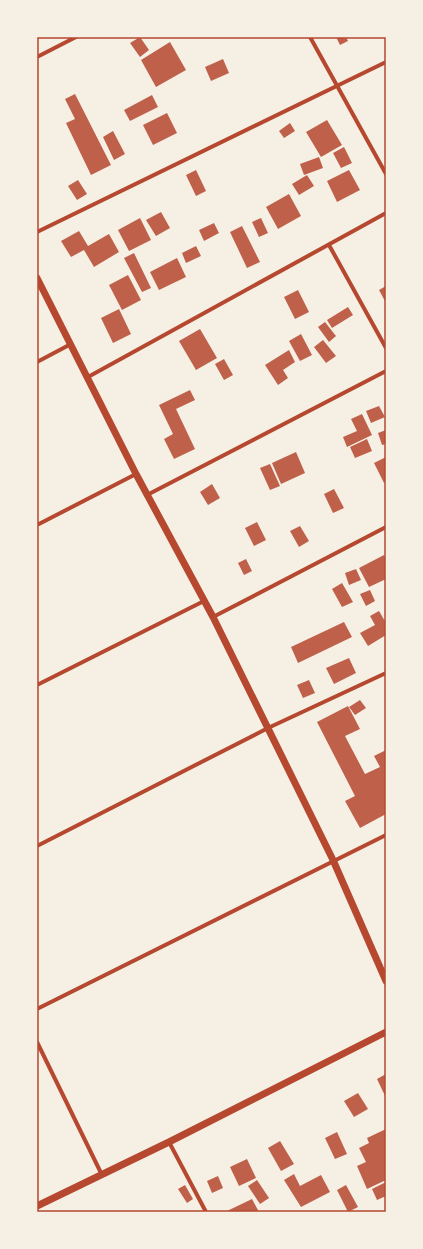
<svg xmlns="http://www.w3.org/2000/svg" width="423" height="1249" font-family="'Space Grotesk',sans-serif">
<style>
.building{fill:#bf614a}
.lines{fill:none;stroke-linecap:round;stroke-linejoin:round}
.minor{stroke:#b5482f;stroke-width:4}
.tertiary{stroke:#b5482f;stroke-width:7}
.neatline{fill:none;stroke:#b5482f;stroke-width:1.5}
</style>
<rect width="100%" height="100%" fill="#f6efe4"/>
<path class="building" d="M140,37L149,50L140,57L130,43Z
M336,37H346L348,41L340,45Z
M170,42L186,70L156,87L141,60Z
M223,59L229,73L211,81L205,67Z
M75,94L111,165L91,175L66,123L75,119L65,99Z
M152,95L158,107L130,121L124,110Z
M167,113L177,133L153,145L143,125Z
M327,120L342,145L321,157L306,132Z
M290,123L295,131L284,138L279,131Z
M113,131L125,154L114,160L103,137Z
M344,147L352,163L341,168L333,153Z
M319,157L323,168L304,175L300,164Z
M196,170L206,191L196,196L186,175Z
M349,170L360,190L337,202L327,181Z
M307,175L314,186L299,195L292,184Z
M78,180L87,194L77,200L68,186Z
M289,194L301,216L278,229L266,207Z
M161,212L170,228L156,236L146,220Z
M140,218L151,240L129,251L118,230Z
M261,218L268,233L259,237L252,222Z
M214,223L219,233L204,241L199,230Z
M242,226L260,262L247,268L230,232Z
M79,231L88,246L109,234L119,252L94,267L84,250L71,257L61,241Z
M196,246L201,256L186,263L182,253Z
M134,253L151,288L142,292L124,258Z
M177,258L186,277L159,290L150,272Z
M128,275L141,300L122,310L109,285Z
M386,286V303L379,290Z
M298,290L309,312L295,319L284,297Z
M348,307L353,315L332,328L327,320Z
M119,309L131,334L113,343L101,318Z
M325,322L336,336L329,342L318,327Z
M200,329L217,358L196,370L179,341Z
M301,334L312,355L300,361L289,341Z
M323,340L336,356L326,363L314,347Z
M289,350L295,362L283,370L288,378L278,385L265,365Z
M224,359L233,375L224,380L215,364Z
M190,390L195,400L176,409L195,449L174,459L164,439L173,434L159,405Z
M379,406L385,417L371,423L366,411Z
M362,414L372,435L347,447L343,437L357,431L351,419Z
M386,430V444L382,445L378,433Z
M367,439L372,451L355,458L350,447Z
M296,452L305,473L281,484L272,463Z
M386,457V482L384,483L374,463Z
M270,464L280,486L270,490L260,468Z
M212,484L220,498L208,505L200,492Z
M334,489L344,508L333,513L324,494Z
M257,522L266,540L254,546L245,528Z
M300,526L309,541L299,547L290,531Z
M384,555L386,560V579L369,587L359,568Z
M246,559L252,571L244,575L238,563Z
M356,569L361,580L349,585L345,573Z
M342,583L353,602L342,607L332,589Z
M370,590L375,601L366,606L360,594Z
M379,611L386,623V635L368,646L360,633L375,625L370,616Z
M344,622L352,637L298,663L291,647Z
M349,658L356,673L334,684L326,668Z
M309,680L315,693L303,698L297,685Z
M360,700L366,708L355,715L349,707Z
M348,706L360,729L345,736L365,774L380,767L374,756L386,750V814L360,828L345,801L355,796L317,722Z
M386,1074V1098L377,1079Z
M358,1093L368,1109L354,1117L344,1101Z
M386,1129V1180L367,1189L357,1166L366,1162L359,1148L369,1143L367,1138Z
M337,1132L347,1154L335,1159L325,1138Z
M280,1141L294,1164L281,1171L268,1148Z
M247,1159L256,1178L239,1186L230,1167Z
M294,1174L300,1186L321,1175L330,1192L301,1207L284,1180Z
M218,1176L223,1188L212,1193L207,1181Z
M257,1180L269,1198L260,1204L248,1186Z
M386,1182V1196L377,1200L372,1189Z
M185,1185L193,1199L187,1203L178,1189Z
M346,1185L358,1207L348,1212L337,1190Z
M252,1199L259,1212H225Z"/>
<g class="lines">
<path class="minor" d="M310,37L386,174
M37,57L76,37
M37,232L386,62
M329,245L386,348
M37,362L71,344
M88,377L386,213
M147,495L386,371
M37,525L136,474
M213,617L386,527
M37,685L204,601
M37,846L268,728L386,673
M37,1009L386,835
M37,1042L102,1175
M169,1142L206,1212"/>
<path class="tertiary" d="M37,278L136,474L213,617L333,860L386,981
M37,1206L169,1142L386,1032"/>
</g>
<rect width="423" height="1249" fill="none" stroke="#f6efe4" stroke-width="76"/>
<rect x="38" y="38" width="347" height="1173" class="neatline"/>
</svg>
